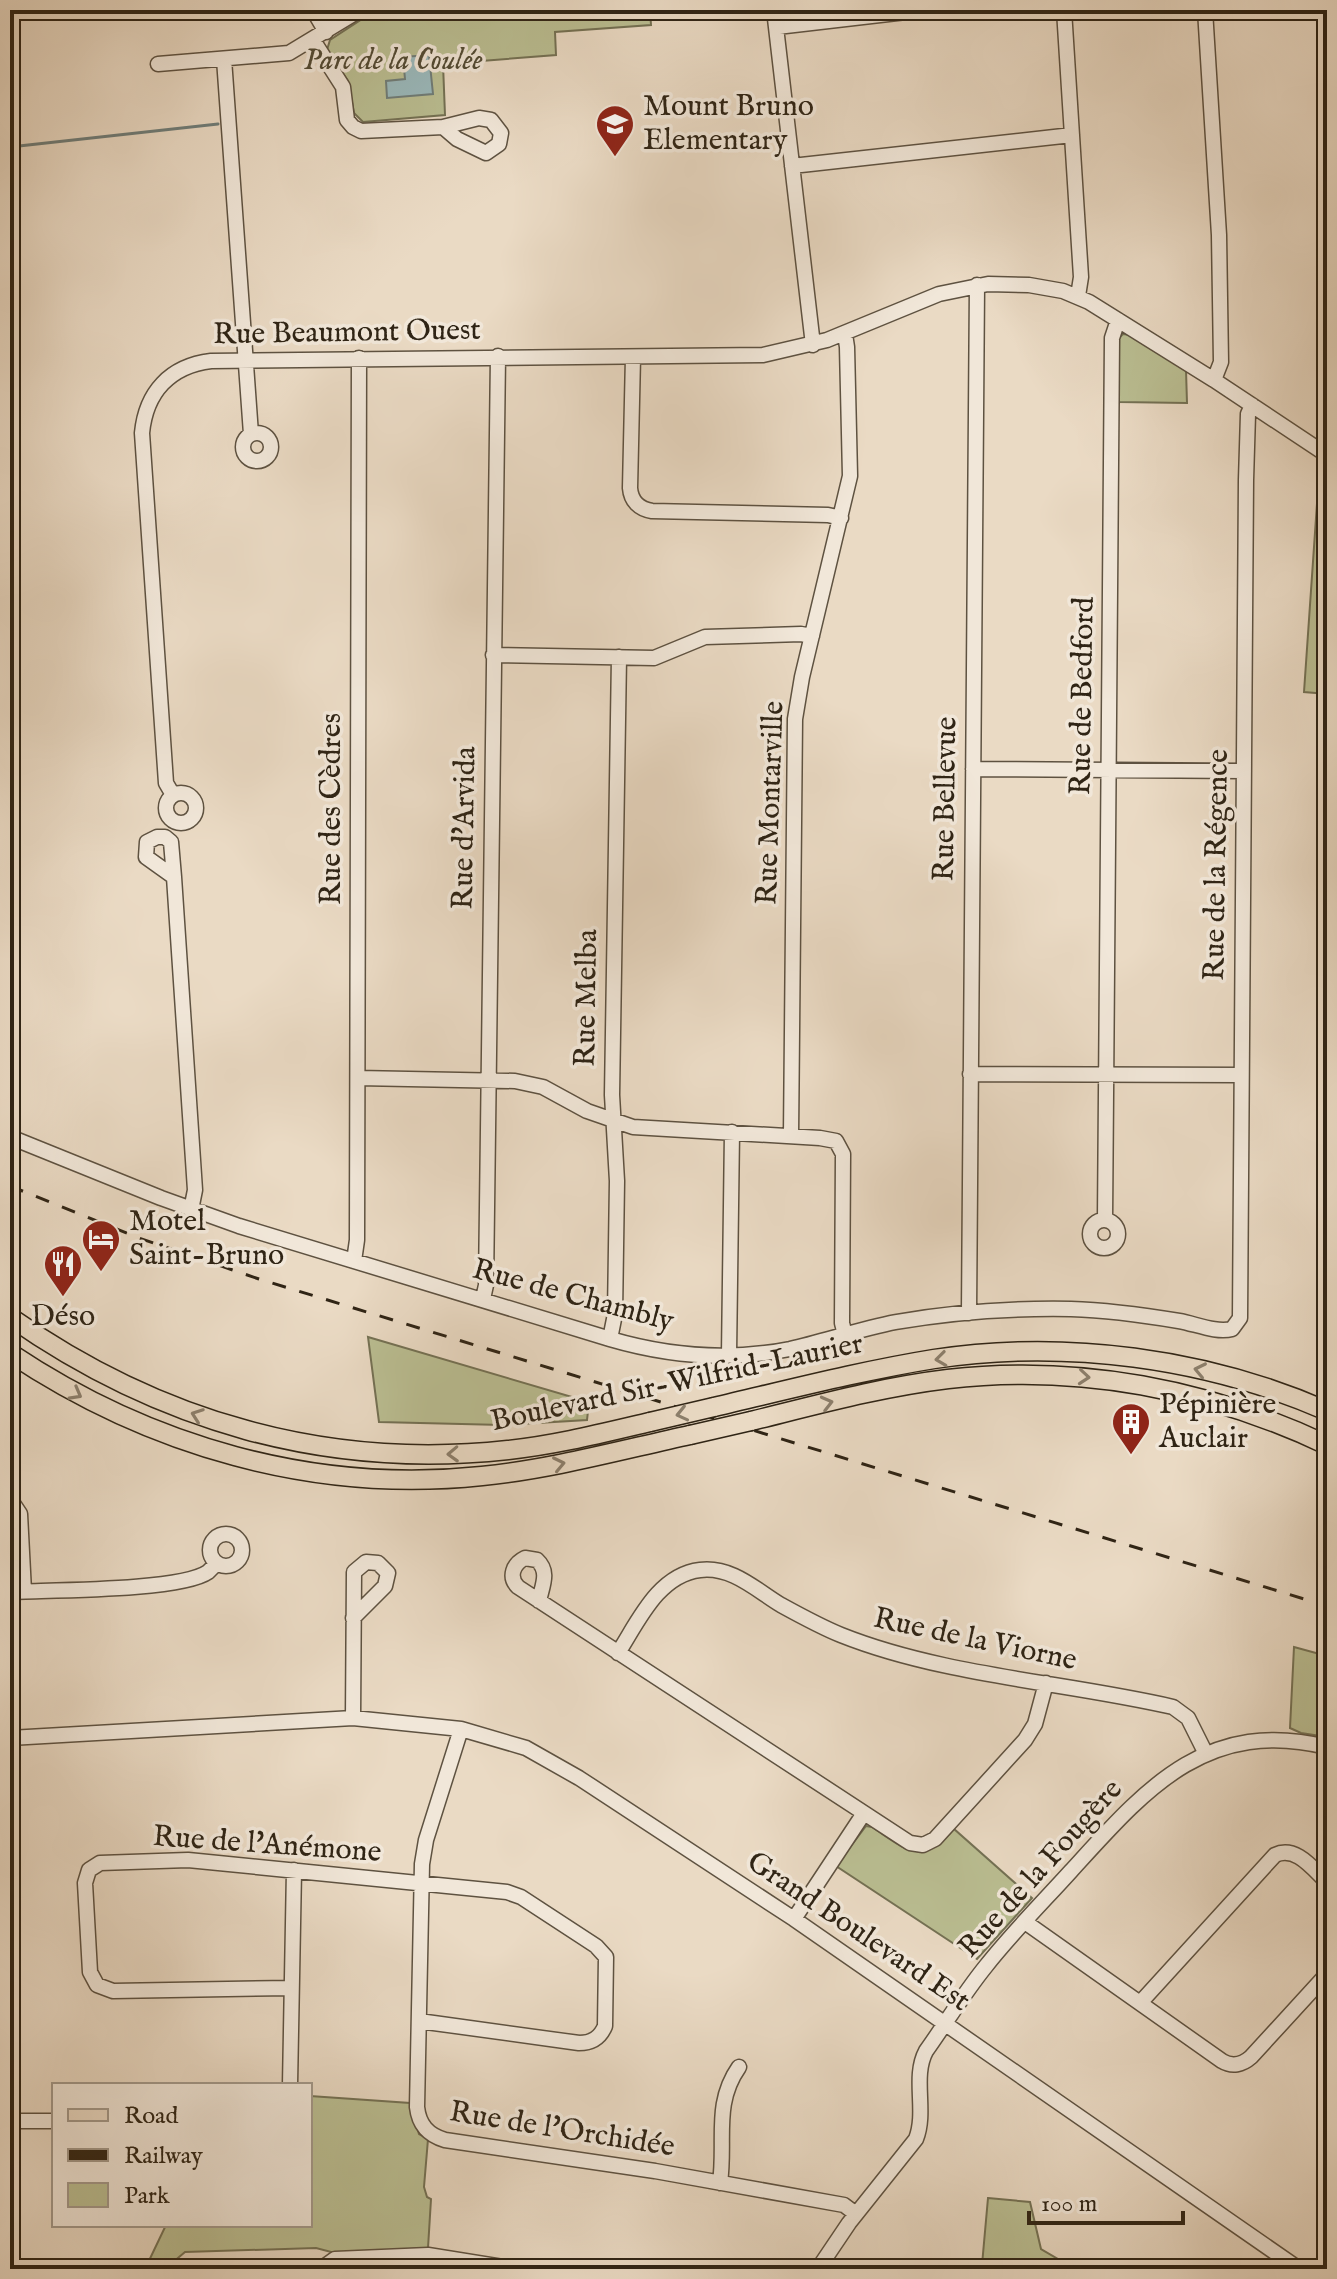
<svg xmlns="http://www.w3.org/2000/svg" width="1337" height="2279" font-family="'IM FELL English',serif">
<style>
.green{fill:#babe92;stroke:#747154;stroke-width:2}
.water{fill:#9ab9bc;stroke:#6f7d79;stroke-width:2}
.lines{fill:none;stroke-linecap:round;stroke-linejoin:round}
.stream{stroke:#6f7d79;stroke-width:3}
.minor-casing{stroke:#5e5241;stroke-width:17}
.major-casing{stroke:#2f2415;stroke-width:21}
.minor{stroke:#f1e7d9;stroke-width:14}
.major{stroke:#eadac4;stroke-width:18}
.rail{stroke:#2f2415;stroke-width:3;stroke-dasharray:14 14;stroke-linecap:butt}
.major-bridge-casing{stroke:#2f2415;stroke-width:21;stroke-linecap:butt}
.major-bridge{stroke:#eadac4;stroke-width:18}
.oneway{stroke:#8c7f6c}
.labels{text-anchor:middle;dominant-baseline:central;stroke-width:7;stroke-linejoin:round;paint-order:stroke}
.park-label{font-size:30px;font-style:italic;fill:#524a34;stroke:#f1e7d9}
.poi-label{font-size:30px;fill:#2f2415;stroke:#f1e7d9;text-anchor:start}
.street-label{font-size:30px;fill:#2f2415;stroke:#f1e7d9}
</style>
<rect width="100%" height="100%" fill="#eadac4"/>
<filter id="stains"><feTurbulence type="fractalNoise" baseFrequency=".0025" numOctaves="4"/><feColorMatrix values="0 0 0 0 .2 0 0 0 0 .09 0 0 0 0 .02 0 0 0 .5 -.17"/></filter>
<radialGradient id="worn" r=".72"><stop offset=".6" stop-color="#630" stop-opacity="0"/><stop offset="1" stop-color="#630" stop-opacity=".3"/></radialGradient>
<path class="green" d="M376,10H650L651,25L555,32L556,55L443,64L445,115L363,122L354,113L348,81L327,50L330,40Z
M1123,334L1130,335L1186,370L1187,403L1119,402V338Z
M1320,460L1327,464V694L1304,692Z
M368,1337L589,1402L587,1420L503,1425L379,1422Z
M1294,1647L1327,1656V1737L1301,1733L1290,1728Z
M866,1826L872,1827C908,1851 920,1866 954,1829L1032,1898L977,1959L836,1866Z
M310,2096L410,2103L419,2134L428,2139L424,2187L427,2197L431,2199L428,2248L335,2253L316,2248L185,2252L165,2269H145L166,2225H310Z
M988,2198L1030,2202L1041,2249L1075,2269H977L982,2265Z"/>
<path class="water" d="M429,55L433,94L387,98L386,81L405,79L403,57Z"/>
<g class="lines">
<path class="stream" d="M10,147L218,124"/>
<defs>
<path id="minor" d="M313,10L326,32
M774,10L813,345
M1064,10L1081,277L1078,296
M1205,10L1219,235L1221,362L1214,380
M777,27L923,10
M313,40L343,87L347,120L353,127L361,131L443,127
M224,59L251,434
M158,64L289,53L360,10
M479,118L491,120L501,133L499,144L486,153L457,139L443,127Z
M792,166L1072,135
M633,357L630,488C631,501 639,509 652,511L828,515L841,518
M243 447a14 14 0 1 1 28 0a14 14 0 1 1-28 0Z
M493,655L654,658L705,637L801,634L812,636
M973,769L1244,771
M166 808a15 15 0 1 1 30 0a15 15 0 1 1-30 0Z
M173,795L166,783L142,433C146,392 170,366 211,361L763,355L827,340L939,294L988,284L1029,285L1063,291L1089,302L1214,380L1327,455
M157,837H165L171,842L174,877L146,857L147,842Z
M174,877L195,1190L191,1210
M970,1074L1241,1075
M358,1078L515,1081L543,1087L587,1111L633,1127L820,1138L836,1141L843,1154L842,1323L845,1335
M791,1136L795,719L802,677L850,476L847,347L845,334
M10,1137L161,1198L239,1226L610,1339C668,1356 730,1361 790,1349C825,1341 860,1329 896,1322C953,1312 1013,1308 1071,1309C1107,1310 1143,1315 1179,1321C1196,1324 1216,1333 1232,1329L1240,1318L1246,480L1248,414L1252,405
M1105,1220L1112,338L1118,320
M1090 1234a14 14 0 1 1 28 0a14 14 0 1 1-28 0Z
M354,1261L357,1240L359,358
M483,1299L486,1285L498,356
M969,1313L977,285
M610,1339L615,1314L617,1181L612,1095L619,657
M729,1355L732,1132
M10,1499L20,1514L24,1591
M210 1550a16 16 0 1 1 32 0a16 16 0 1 1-32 0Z
M10,1592C49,1590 181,1591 208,1572C209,1571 216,1564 217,1563
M539,1601C542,1586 550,1572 537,1560L525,1558C513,1564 508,1577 518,1587L910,1843L923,1845L935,1839L1025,1740L1035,1724L1046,1683
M618,1653C638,1622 658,1575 700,1570C732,1566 756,1590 781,1605C801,1616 821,1627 841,1635C944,1676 1065,1682 1173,1707L1188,1718L1206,1754
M353,1718L354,1572L366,1562L378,1563L388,1573L385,1586L353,1618
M461,1729L426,1840L422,1864L417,2107C419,2125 428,2135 445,2140L655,2171L844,2205L856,2214
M10,1738L353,1718L461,1729L526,1748L579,1778L794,1919L1299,2269
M794,1919L864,1813
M1025,1922L1222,2061C1232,2067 1242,2065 1251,2057L1327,1974
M291,1988L113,1991L97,1985L90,1972L85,1883L89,1870L100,1863L188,1860L507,1892L521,1897L596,1946L606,1957L605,2026C600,2038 592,2043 579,2043L419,2021
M1140,2003L1275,1855C1296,1845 1313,1869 1327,1882
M290,2085L294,1870
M10,2121H54
M720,2183C726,2140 713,2104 739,2067
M321,2269L335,2259L428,2255L515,2269
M818,2269L849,2223L916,2139C927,2111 912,2077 926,2051C946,2023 964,1993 986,1966C1012,1933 1042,1903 1071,1871C1144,1791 1205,1717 1327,1747"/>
<path id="major" d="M10,1317C158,1421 326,1470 508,1450C556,1445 603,1433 650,1422
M10,1353C149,1446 314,1494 482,1476C552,1469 621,1450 690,1435
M714,1407C787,1390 860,1371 934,1359C1064,1339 1207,1358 1327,1411
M751,1421C816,1405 881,1387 948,1379C1078,1364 1209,1389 1327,1445"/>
</defs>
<use href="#minor" class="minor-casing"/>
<use href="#major" class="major-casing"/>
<use href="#minor" class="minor"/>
<use href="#major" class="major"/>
<path class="rail" d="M10,1186L139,1238L259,1279L1327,1606"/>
<defs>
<path id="major-bridge" d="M650,1422L714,1407
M690,1435L751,1421"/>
</defs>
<use href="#major-bridge" class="major-bridge-casing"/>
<use href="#major-bridge" class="major-bridge"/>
</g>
<defs><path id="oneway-chevron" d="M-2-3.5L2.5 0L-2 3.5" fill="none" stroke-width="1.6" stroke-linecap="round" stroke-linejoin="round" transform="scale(2)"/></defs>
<g class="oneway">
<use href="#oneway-chevron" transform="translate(941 1359) rotate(173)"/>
<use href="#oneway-chevron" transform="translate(1200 1370) rotate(-168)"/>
<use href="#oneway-chevron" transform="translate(1084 1377) rotate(5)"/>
<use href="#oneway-chevron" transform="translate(76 1394) rotate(29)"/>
<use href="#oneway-chevron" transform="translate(827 1403) rotate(-14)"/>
<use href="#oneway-chevron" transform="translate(682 1414) rotate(167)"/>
<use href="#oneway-chevron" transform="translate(197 1415) rotate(-160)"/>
<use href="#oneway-chevron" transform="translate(453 1454) rotate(178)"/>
<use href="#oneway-chevron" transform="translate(559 1464) rotate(-12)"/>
</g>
<defs>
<symbol id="school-pin" viewBox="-11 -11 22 30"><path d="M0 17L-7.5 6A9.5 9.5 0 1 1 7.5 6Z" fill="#8f2418" stroke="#f1e7d9"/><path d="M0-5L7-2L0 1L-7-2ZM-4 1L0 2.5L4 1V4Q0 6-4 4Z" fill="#fff"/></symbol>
<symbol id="hotel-pin" viewBox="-11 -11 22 30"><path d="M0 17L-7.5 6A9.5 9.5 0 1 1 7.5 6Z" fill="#8f2418" stroke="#f1e7d9"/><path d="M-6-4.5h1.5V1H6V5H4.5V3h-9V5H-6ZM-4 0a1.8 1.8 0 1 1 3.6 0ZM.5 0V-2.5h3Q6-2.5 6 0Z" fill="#fff"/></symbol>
<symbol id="restaurant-pin" viewBox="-11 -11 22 30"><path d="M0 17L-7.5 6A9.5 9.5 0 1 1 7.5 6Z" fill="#8f2418" stroke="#f1e7d9"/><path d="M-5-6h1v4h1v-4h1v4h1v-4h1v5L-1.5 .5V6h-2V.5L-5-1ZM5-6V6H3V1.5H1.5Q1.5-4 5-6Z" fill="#fff"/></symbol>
<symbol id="building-pin" viewBox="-11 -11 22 30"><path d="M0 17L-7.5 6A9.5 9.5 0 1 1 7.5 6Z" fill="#8f2418" stroke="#f1e7d9"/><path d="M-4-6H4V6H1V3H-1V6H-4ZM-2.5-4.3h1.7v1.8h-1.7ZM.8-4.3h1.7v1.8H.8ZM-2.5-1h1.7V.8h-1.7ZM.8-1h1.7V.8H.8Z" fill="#fff"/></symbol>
</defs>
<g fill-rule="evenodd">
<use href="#school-pin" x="593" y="102" width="44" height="60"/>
<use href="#hotel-pin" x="79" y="1217" width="44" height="60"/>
<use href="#restaurant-pin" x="41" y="1242" width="44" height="60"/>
<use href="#building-pin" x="1109" y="1400" width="44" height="60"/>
</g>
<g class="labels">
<g class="park-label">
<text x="393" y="61">Parc de la Coulée</text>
</g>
<g class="poi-label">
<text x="643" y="107">Mount Bruno<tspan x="643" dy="34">Elementary</tspan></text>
<text x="129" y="1222">Motel<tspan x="129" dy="34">Saint-Bruno</tspan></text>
<text x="63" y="1317" text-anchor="middle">Déso</text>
<text x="1159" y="1405">Pépinière<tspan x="1159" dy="34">Auclair</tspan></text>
</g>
<g class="street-label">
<text transform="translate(347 333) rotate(-1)">Rue Beaumont Ouest</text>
<text transform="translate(1083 696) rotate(-89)">Rue de Bedford</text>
<text transform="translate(946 799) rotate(-89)">Rue Bellevue</text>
<text transform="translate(771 803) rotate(-88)">Rue Montarville</text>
<text transform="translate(332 809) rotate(-90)">Rue des Cèdres</text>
<text transform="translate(465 828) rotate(-89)">Rue d'Arvida</text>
<text transform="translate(1217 865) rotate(-89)">Rue de la Régence</text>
<text transform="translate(587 998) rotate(-89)">Rue Melba</text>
<text transform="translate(573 1296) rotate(15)">Rue de Chambly</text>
<text transform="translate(677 1383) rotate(-12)">Boulevard Sir-Wilfrid-Laurier</text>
<text transform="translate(975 1640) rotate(12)">Rue de la Viorne</text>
<text transform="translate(267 1845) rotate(4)">Rue de l'Anémone</text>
<text transform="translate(1041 1869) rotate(-48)">Rue de la Fougère</text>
<text transform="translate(858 1932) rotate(34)">Grand Boulevard Est</text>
<text transform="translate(562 2130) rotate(9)">Rue de l'Orchidée</text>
</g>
</g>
<rect width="1337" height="2279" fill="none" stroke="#eadac4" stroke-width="40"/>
<rect x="12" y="12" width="1313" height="2255" fill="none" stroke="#2f2415" stroke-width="4"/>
<rect x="20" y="20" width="1297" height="2239" fill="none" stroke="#2f2415" stroke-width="2"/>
<rect x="52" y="2083" width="260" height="144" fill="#f1e7d9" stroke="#a3998b" stroke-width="2"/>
<rect x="68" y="2109" width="40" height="12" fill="#eadac4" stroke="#a3998b" stroke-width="2"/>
<text x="124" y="2123" font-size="24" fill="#2f2415">Road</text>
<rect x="68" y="2149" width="40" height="12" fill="#2f2415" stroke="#a3998b" stroke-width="2"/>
<text x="124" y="2163" font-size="24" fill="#2f2415">Railway</text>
<rect x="68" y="2183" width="40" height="24" fill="#babe92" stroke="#a3998b" stroke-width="2"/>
<text x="124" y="2203" font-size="24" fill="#2f2415">Park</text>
<path d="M1029 2211v12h154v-12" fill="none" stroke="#2f2415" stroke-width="4"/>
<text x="1041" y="2211" font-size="24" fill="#2f2415" stroke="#f1e7d9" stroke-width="6" paint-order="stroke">100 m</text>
<rect width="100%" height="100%" filter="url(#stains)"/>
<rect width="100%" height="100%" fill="url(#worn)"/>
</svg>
